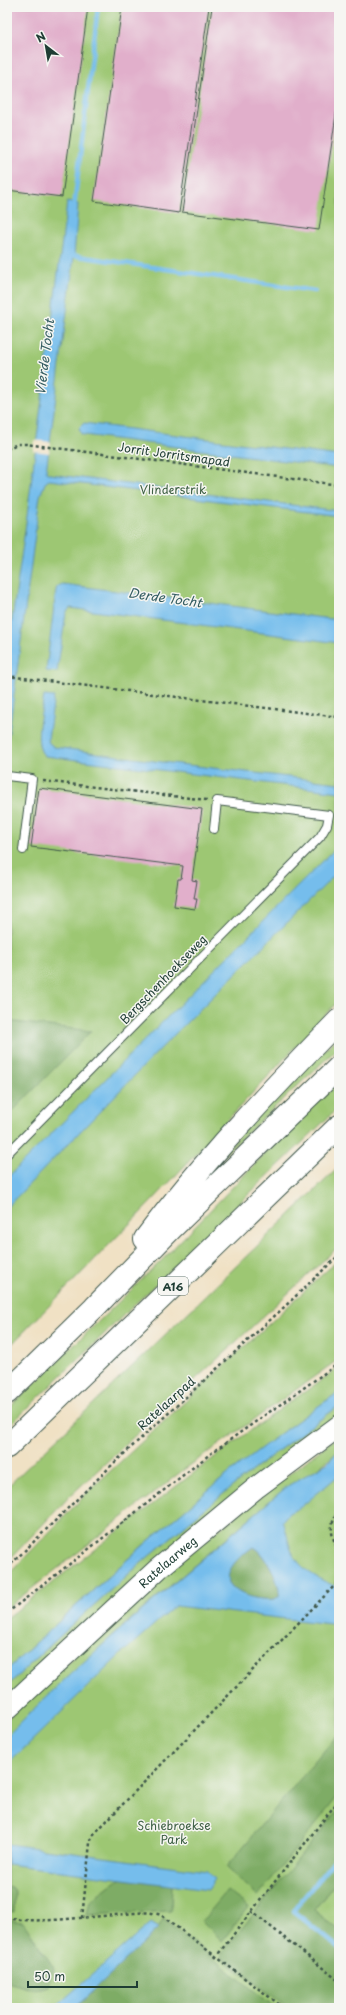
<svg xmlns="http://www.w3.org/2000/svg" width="346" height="2015" font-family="'Playpen Sans',sans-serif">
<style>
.green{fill:#9dc773;stroke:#5e8254}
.forest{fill:#7eac65;stroke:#4e744c}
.water{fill:#74bdec;stroke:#4a7d90;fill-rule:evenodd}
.pier{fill:#f0e1c4}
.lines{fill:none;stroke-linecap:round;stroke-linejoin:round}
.stream{stroke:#74bdec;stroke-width:4.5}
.building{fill:#e1afcb}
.service-casing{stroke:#3e564a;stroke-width:10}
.tertiary-casing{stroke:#3e564a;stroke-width:23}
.motorway-casing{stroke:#3e564a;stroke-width:24}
.path{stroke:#3e564a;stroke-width:2.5;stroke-dasharray:3 3;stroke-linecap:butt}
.service{stroke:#fff;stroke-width:8}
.tertiary{stroke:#fff;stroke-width:21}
.motorway{stroke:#fff;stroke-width:22}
.labels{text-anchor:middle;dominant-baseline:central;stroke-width:3;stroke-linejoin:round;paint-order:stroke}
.shield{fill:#f6f6f2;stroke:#60746d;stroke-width:1}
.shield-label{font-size:11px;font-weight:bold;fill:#1f3d34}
.street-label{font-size:12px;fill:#1f3d34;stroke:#f6f6f2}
.park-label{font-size:12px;fill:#3e6044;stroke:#f6f6f2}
.water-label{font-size:13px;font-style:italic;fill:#345d62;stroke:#f6f6f2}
</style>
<rect width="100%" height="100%" fill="#f6f6f2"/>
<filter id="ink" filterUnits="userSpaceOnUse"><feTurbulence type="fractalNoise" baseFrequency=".025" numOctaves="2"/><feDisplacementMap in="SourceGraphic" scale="8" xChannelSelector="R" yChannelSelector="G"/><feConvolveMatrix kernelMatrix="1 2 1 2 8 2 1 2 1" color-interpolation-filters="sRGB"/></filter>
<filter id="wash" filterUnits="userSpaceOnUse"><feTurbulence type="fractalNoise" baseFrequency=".012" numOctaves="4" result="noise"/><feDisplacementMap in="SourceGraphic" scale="16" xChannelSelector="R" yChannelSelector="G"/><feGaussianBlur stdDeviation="0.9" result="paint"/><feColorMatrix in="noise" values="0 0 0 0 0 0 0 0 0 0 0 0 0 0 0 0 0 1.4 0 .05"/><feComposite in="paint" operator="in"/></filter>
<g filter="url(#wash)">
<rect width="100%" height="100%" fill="#f0e1c4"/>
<path class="green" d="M7,7H339V1000L153,1200L7,1349Z
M339,1037V1047L210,1168L281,1087Z
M339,1082V1107L7,1428V1410L161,1261L279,1139Z
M339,1167V1246L70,1496L7,1562V1487Z
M339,1259V1359L182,1471L7,1608V1576L91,1489Z
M339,1368V1392C220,1473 112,1571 7,1670V1618C116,1533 224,1446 339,1368Z
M339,1406V1418L7,1700V1686C112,1586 220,1490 339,1406Z
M339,1435V1450C320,1470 293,1482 271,1500L122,1627L7,1736V1719L164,1573Z
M339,1454V2008H7V1752Z"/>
<path class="forest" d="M7,1021L91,1031L7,1117Z
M253,1547C264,1550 282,1586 279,1596L275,1599C260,1601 237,1596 229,1583C224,1567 242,1555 253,1547Z
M339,1733V1795L258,1896L226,1867Z
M339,1809V1879L314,1910L339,1930V2008H289L222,1959L221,1954Z
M121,1878L172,1885L171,1911L87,1915L90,1901Z
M7,1886L12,1887L15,1891L14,1912L7,1911Z
M227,1891L249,1907L222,1941L202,1921Z
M163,1919L276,2008H75L158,1928Z
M7,1920L23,1922L54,1968L48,1986L35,1990L7,1982Z"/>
<path class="water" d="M67,202L78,204L74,257L46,472L50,474L339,511V516L49,480L45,483L40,496L7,748V655L27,516Z
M84,423L339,456V468L84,435L81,434L79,428Z
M62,584L339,620V643L70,608L66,613L57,672L46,671L56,590L57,587Z
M44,696L54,697L48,739L49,743L54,747L154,761L339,783V792L45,756C32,746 42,711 44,696Z
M339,845V871L168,1041L7,1207V1178Z
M339,1392V1406C220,1490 112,1586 7,1686V1670C112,1572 220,1472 339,1392Z
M339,1450V1475L301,1507L289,1513L282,1521C287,1530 287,1538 290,1547C298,1570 319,1579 339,1588V1625L175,1606L120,1655L7,1765V1736C89,1651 182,1578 271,1500L289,1485L327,1463ZM253,1547C264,1549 282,1586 279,1596L275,1599C260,1601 237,1596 229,1583C225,1567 242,1555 253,1547Z
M7,1844L207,1871L215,1879L208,1890L7,1864Z
M151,1923L159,1928L75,2008H54Z"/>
<path class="pier" d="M34,440L51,442L49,453L33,451Z"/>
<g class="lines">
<path class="stream" d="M74,207L98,7
M70,255L315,291
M339,1854L293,1911L339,1948"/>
</g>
<g id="blocks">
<path class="building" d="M7,7H88L62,197L7,190Z
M122,7H209L179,213L94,201Z
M212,7H339V94L319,230L182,212Z
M39,788L202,809L192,880L197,881L194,899H197L195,909L174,906L178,879H181L183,866L31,847Z"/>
</g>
</g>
<g filter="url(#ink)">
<use href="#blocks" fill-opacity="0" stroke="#3e564a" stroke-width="1"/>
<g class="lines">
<defs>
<path id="service" d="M7,776L32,779L23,850
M7,1154L320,837L327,825L329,815L217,801L214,829"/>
<g id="tertiary">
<path id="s1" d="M7,1709L158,1569L257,1487L339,1426"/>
</g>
<path id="motorway" d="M145,1239C203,1161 271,1090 339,1020
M7,1393L94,1308L172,1228L339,1067
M7,1447L339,1126"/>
</defs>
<use href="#service" class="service-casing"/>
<use href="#tertiary" class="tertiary-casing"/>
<use href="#motorway" class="motorway-casing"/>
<path class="path" d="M7,449L17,444H26L339,485
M7,676L339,717
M43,781L207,800
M339,1510C327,1528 332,1535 339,1553
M7,1568L114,1463L280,1311L339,1255
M7,1613L214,1451L339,1363
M251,1911L339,1981
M7,1918C38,1924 83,1917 115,1915C130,1914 146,1910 161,1915L284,2008
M82,1918L90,1843L93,1835L339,1581
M215,1958L339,1800"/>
<use href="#service" class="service"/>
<use href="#tertiary" class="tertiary"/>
<use href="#motorway" class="motorway"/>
</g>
</g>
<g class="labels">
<rect class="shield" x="158" y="1277" width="30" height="18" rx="3"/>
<g class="shield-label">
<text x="173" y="1286">A16</text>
</g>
<g class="street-label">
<text transform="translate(174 454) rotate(8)">Jorrit Jorritsmapad</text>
<text transform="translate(163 979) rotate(-46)">Bergschenhoekseweg</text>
<text transform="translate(166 1403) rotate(-42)">Ratelaarpad</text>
<text stroke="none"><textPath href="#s1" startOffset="218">Ratelaarweg</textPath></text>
</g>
<g class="park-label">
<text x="173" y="489">Vlinderstrik</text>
<text x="174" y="1825">Schiebroekse<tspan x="174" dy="14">Park</tspan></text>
</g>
<g class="water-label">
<text transform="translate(44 357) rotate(-83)">Vierde Tocht</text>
<text transform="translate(165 597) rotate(8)">Derde Tocht</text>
</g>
</g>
<rect width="346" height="2015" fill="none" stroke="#f6f6f2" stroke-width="24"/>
<g transform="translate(46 46) rotate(329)" stroke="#f6f6f2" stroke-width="3" paint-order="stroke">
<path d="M0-3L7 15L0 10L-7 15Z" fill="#1f3d34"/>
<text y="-6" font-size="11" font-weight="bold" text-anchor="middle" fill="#1f3d34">N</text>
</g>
<path d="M28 1981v6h109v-6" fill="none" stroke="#1f3d34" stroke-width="2"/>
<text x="34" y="1981" font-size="12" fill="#1f3d34" stroke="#f6f6f2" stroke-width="3" paint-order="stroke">50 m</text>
</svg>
